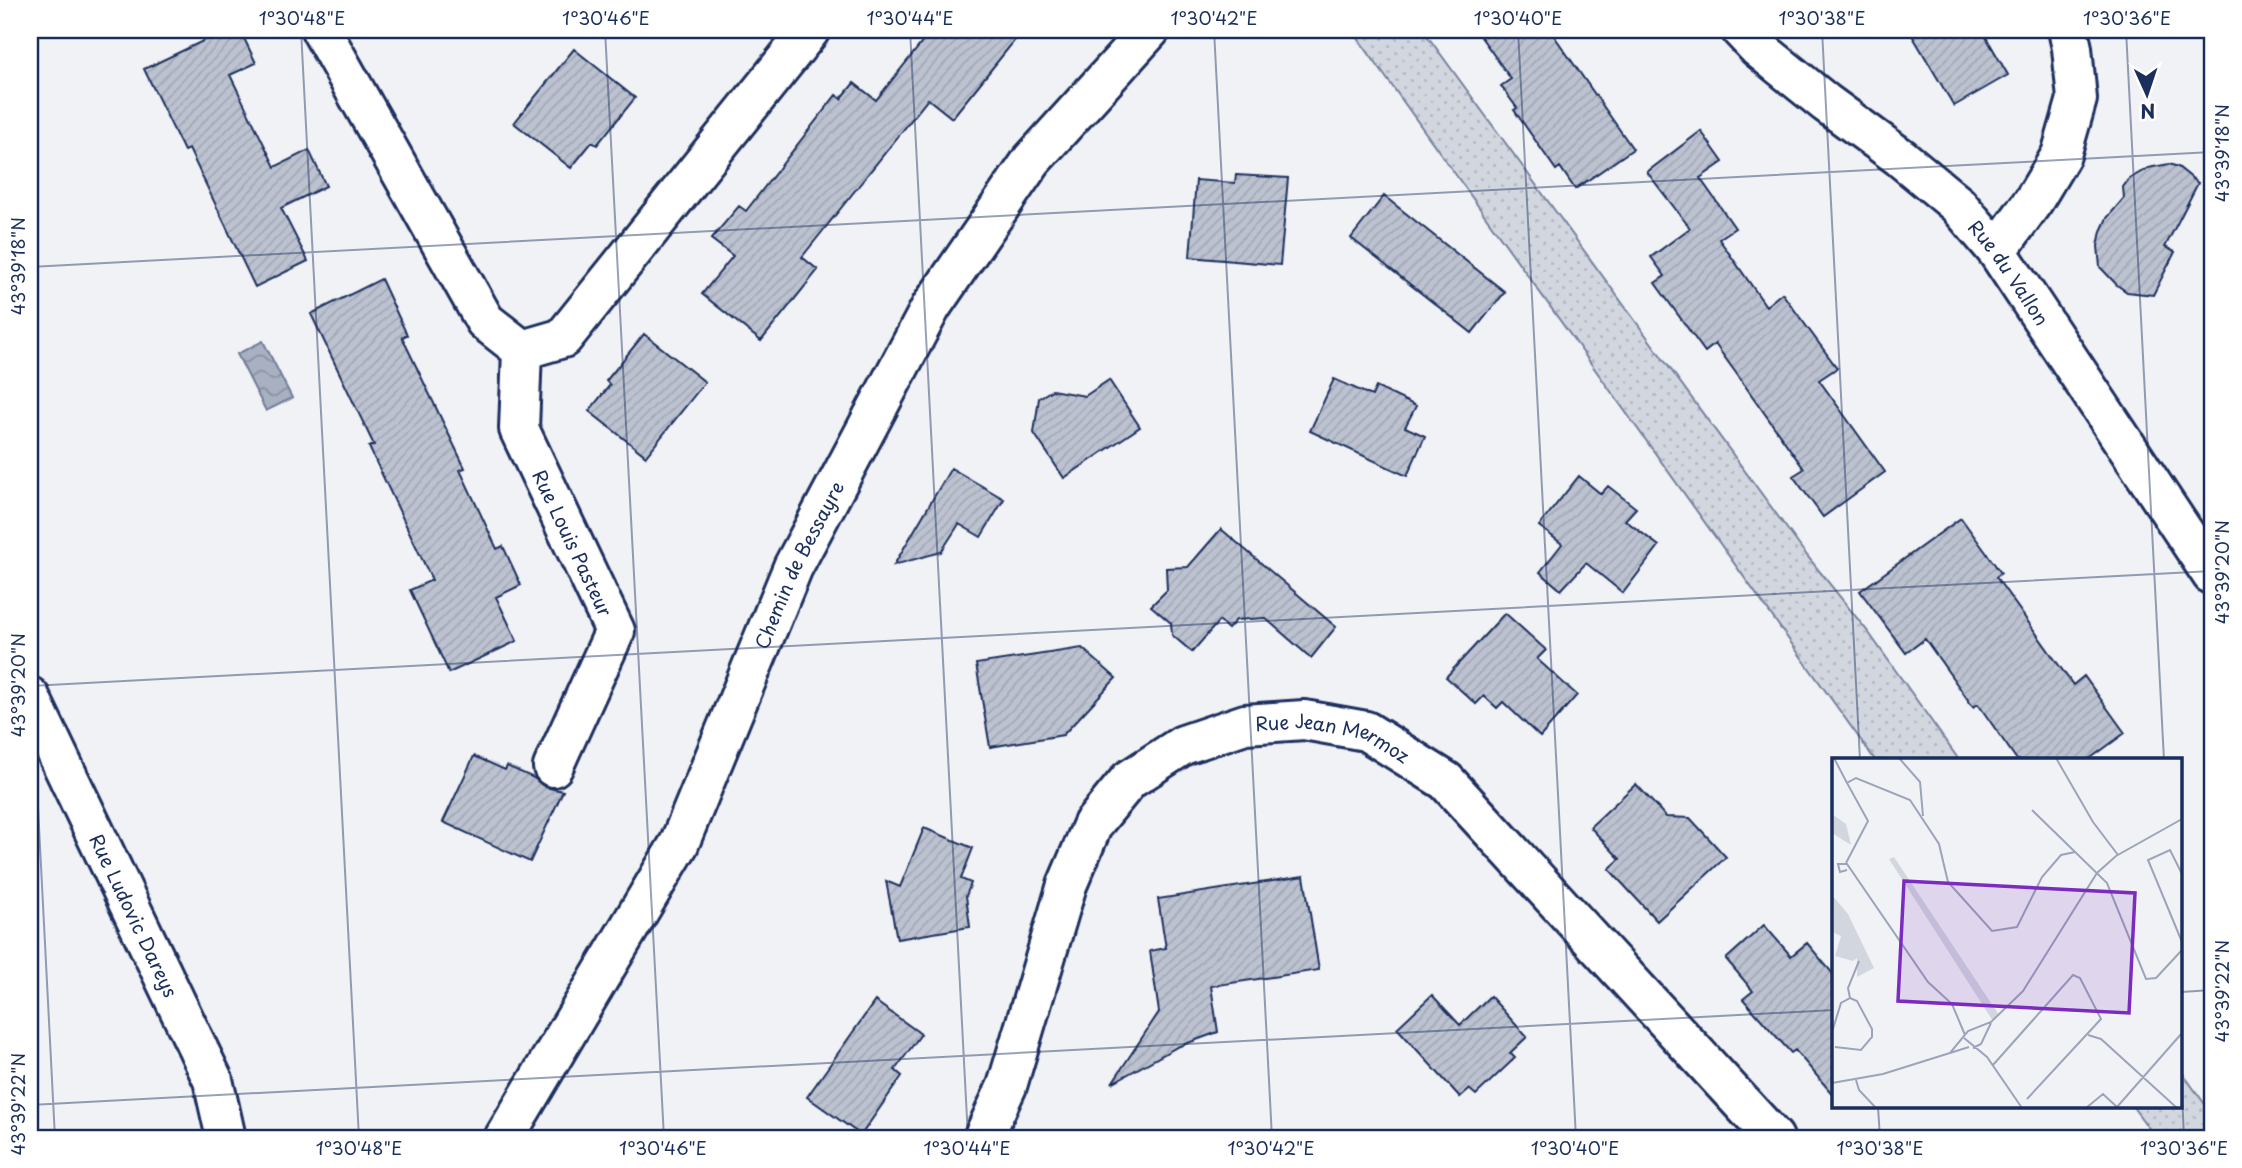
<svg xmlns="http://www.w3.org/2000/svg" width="2242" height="1168" font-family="'Playpen Sans',sans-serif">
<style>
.grass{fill:url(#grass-dots);stroke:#76829e;stroke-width:2}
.water{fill:url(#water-waves);stroke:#707c9a;stroke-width:2}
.building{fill:url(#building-hatch);stroke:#1b2f5e;stroke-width:2}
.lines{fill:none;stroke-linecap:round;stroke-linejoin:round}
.minor-casing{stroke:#1b2f5e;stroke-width:44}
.minor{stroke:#fff;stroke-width:38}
.ticks{fill:none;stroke:#1b2f5e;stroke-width:2;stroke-opacity:0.45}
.labels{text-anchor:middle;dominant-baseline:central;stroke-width:7;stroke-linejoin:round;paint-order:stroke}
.street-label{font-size:19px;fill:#1b2f5e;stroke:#fff}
.inset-road{fill:none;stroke:#9ba4b9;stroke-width:2}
.view{fill:#7b2cbf;fill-opacity:0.15;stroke:#7b2cbf;stroke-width:3.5}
.inset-edge{fill:none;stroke:#1b2f5e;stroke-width:3.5}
.neatline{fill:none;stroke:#1b2f5e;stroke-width:2.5}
.ticks-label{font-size:18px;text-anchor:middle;fill:#1b2f5e}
</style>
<defs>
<pattern id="grass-dots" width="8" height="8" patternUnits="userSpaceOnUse" patternTransform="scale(1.75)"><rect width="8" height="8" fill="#d2d6df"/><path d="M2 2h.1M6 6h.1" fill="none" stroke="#b4b8c2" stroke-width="1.8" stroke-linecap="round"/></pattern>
<pattern id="water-waves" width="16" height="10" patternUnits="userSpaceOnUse" patternTransform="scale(1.75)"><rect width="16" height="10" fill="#a8b0c2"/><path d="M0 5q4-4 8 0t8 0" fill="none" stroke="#8890a1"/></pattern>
<pattern id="building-hatch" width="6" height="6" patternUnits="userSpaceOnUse" patternTransform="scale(1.75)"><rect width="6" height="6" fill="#bcc2d0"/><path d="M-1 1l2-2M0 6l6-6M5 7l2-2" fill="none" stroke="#a1a7b5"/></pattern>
</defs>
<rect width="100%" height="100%" fill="#f1f2f5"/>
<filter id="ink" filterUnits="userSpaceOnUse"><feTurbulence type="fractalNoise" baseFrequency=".0143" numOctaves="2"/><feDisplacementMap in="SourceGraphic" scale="14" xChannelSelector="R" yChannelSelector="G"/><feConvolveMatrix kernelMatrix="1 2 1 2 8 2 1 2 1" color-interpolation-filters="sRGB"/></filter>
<g filter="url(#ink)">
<path class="grass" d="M1352,30H1423L1804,552L1869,633L1959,760H1875Z
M2181,1071L2212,1114V1138H2156L2133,1107H2181Z"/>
<path class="water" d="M263,341L292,398L266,411L237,354Z"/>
<path class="building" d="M226,30H240L256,63L230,75L275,167L309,150L326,186L281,208L308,261L255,287L189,149L184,151L144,69Z
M932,30H1023L952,118L928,99L802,257L818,270L761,341L702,294L733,256L711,239L739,206L746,211L836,95L841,99L854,83L876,100Z
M1476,30H1550L1633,149L1575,189L1560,167L1556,170L1514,110L1517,108L1501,86L1511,79Z
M1909,30H1982L2008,75L1954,106Z
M574,49L635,98L597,145L592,142L571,168L514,123Z
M1701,131L1723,162L1700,178L1735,228L1719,239L1766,306L1782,293L1837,368L1819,380L1885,472L1823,517L1793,476L1804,469L1736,373L1715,344L1705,352L1655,283L1665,276L1651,257L1690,228L1647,172Z
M2169,164L2178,167L2198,183L2165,247L2175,252L2153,295L2127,292L2117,285L2100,267L2098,246L2101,231L2107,218L2124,198L2123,187L2129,179L2148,168Z
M1236,175L1288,178L1280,265L1190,257L1196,180L1235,183Z
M1384,196L1505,292L1472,333L1351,238Z
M381,279L407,335L402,337L465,468L460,470L497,549L503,546L521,585L496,597L517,641L449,673L410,590L432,580L369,447L374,445L311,314Z
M644,334L705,382L646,456L589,411L610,385L606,381Z
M1334,379L1372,396L1376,387L1416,406L1405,427L1425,436L1407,476L1310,431Z
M1109,380L1140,427L1064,478L1034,433L1039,398L1052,390L1085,396Z
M951,468L1004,499L981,537L959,524L941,552L894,565Z
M1579,476L1601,494L1608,486L1636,508L1625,520L1659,546L1623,593L1586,563L1561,590L1540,572L1562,544L1539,526Z
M1961,518L2001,573L1996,577L2073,685L2084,676L2125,733L2088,760H2017L1978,704L1973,707L1925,639L1906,653L1860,591Z
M1221,529L1336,627L1311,658L1265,618L1236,620L1228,629L1219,621L1192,652L1172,635L1171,623L1151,606L1167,590L1166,568L1188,567Z
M1505,613L1546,650L1537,659L1577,695L1540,737L1503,702L1497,708L1484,696L1476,704L1446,677Z
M1082,648L1116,678L1063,735L990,747L976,664Z
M474,756L505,770L507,766L534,778L545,787L563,791L530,862L443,822Z
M1636,784L1666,817L1690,818L1726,857L1657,921L1609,869L1620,859L1590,827Z
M924,828L973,848L961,879L971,883L966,896L970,927L897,939L886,881L900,887Z
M1304,876L1319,970L1211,986L1218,1032L1177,1047L1112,1083L1159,1012L1150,951L1166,948L1158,899Z
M1764,925L1791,956L1807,943L1834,975V1096L1795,1050L1791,1053L1743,999L1753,991L1726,959Z
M1432,995L1460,1025L1490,996L1527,1037L1510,1053L1515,1058L1476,1095L1469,1089L1460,1097L1397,1028Z
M875,1001L921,1034L895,1070L902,1076L861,1135L807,1097Z"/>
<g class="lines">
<defs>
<g id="minor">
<path d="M321,30L485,321L522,350L563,338L810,30"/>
<path id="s1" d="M1741,30L1758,48L1826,103L1900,157L1958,205L1997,251L2212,575"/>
<path d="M1997,251L2034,200L2061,155L2077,99L2072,48L2068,30"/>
<path id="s2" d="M522,350L519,429L615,631L553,767"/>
<path id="s3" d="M30,697L213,1080L226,1138"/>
<path id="s4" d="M504,1138L679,844L793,567L931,307L1032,160L1150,30"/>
<path id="s5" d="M983,1138L1007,1086L1067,885L1093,824L1129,780L1183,745L1245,724L1304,720L1366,731L1446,781L1774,1138"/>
</g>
</defs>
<use href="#minor" class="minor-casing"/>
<use href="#minor" class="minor"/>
</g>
</g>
<path class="ticks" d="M301,30L359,1138M605,30L664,1138M910,30L968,1138M1214,30L1272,1138M1518,30L1576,1138M1822,30L1860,760M2126,30L2164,760M30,267L2212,152M30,652L55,1138M30,686L2212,571M2181,992L2212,990M2181,1072L2184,1138M30,1105L1834,1010M1878,1107L1880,1138"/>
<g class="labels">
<g class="street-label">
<text stroke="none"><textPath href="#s1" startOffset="364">Rue du Vallon</textPath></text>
<text stroke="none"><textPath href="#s2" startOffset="205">Rue Louis Pasteur</textPath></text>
<text stroke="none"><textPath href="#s4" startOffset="646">Chemin de Bessayre</textPath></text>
<text stroke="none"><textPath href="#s5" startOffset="611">Rue Jean Mermoz</textPath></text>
<text stroke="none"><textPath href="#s3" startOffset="242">Rue Ludovic Dareys</textPath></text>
</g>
</g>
<g transform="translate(1832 758)">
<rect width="350" height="350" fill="#f1f2f5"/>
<path d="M62,99L167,257L161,263L57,101Z" fill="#d2d6df"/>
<path d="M0,56L14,66L19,87L0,75Z" fill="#d2d6df"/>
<path d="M0,137L16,156L42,210L25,219V200L21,203L3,198L9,178L0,174Z" fill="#d2d6df"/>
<path class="inset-road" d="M2,0L15,25M67,0L88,24L91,58M224,0L261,64L286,97M200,52L275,125L314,221L324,220L350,192M14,105L36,63L15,25L24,20L78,42L107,86L116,124L160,173L185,169L210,119L229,97L243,94M15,112L8,114L6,106H15L96,224L120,246L133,277M350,116L338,92L316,102L350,184M0,274L9,245L18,240L16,230L27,203M256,277L269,281L345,350M132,280L155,299L190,350M3,289L29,292L40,279V271L25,243L18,240M141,290L149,286L159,265M118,295L136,273L159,264L191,233L265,115L284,98L350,61M161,307L241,217L248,220L269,261L195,341M24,322L27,332L44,350M0,325L51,316L137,289M254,350L271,336L285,349L350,275"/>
<path class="view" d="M72,123L303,135L297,255L66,243Z"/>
<rect width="350" height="350" class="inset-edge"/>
</g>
<rect width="2242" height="1168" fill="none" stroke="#fff" stroke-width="77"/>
<g transform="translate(2147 94) rotate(177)" stroke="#ffffff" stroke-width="5" paint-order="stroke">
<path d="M0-5L12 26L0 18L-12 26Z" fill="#1b2f5e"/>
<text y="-10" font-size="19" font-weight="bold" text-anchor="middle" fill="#1b2f5e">N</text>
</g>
<rect x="38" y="38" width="2166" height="1092" class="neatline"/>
<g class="ticks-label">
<text x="302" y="25">1°30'48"E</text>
<text x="606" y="25">1°30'46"E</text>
<text x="910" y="25">1°30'44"E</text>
<text x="1214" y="25">1°30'42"E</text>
<text x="1518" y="25">1°30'40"E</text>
<text x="1822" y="25">1°30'38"E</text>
<text x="2127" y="25">1°30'36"E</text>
<text transform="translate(2223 153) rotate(-90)" y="6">43°39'18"N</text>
<text transform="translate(19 266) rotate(-90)" y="6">43°39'18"N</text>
<text transform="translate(2223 572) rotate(-90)" y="6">43°39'20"N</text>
<text transform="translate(19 685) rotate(-90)" y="6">43°39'20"N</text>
<text transform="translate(2223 991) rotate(-90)" y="6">43°39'22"N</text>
<text transform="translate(19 1104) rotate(-90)" y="6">43°39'22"N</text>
<text x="359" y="1155">1°30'48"E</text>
<text x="663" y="1155">1°30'46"E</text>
<text x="967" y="1155">1°30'44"E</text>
<text x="1271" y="1155">1°30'42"E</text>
<text x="1575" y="1155">1°30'40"E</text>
<text x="1880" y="1155">1°30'38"E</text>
<text x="2184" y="1155">1°30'36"E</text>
</g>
</svg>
